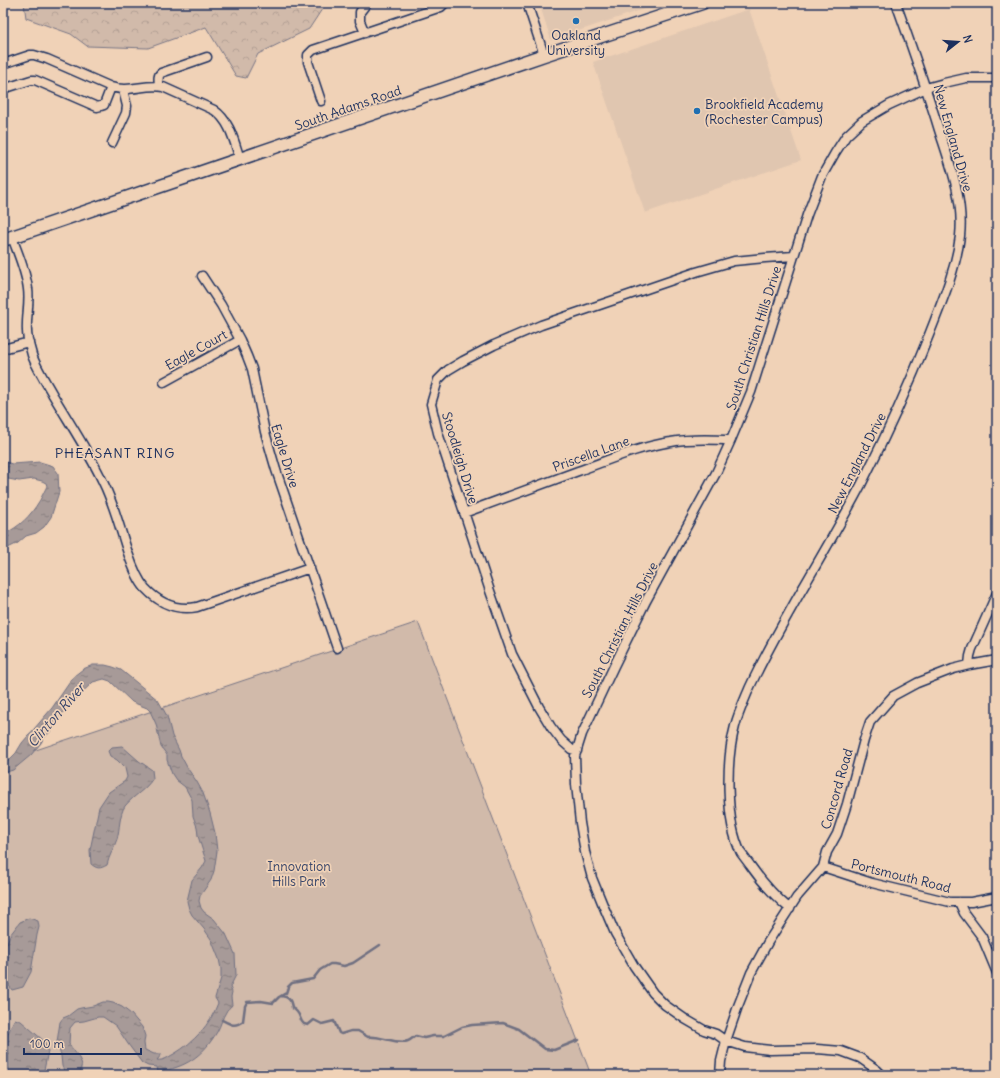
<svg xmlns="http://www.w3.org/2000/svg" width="1000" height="1078" font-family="Delius,sans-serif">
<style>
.built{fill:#e0c6b0}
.forest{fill:url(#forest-crowns);stroke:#767484}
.park{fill:#d1baaa;stroke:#767484}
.water{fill:url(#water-ripples);stroke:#6f6f81}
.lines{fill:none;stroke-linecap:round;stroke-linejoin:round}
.stream{stroke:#6f6f81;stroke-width:2.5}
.street-casing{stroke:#1b2f5e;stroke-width:11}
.secondary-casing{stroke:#1b2f5e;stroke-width:15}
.street{stroke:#f0d2b7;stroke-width:8}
.secondary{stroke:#f0d2b7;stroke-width:12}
.poi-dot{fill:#1f6fb2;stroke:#f0d2b7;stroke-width:1.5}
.labels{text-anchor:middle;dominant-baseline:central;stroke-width:3.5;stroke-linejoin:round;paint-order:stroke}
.poi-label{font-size:13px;fill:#1b2f5e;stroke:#f0d2b7}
.street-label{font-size:13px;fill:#1b2f5e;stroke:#f0d2b7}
.park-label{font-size:13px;fill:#364469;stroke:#f0d2b7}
.neighbourhood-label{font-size:14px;letter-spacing:1px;fill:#1b2f5e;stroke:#f0d2b7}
.water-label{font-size:14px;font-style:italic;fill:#37446a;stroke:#f0d2b7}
</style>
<defs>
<pattern id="forest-crowns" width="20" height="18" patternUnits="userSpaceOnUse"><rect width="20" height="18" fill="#d1baaa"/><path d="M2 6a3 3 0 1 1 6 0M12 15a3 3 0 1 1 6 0" fill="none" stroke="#b3a095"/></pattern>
<pattern id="water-ripples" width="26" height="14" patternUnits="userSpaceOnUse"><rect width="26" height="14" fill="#a79a98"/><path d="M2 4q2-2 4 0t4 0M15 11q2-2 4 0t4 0" fill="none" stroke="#877e7f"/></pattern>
</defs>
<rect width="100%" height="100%" fill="#f0d2b7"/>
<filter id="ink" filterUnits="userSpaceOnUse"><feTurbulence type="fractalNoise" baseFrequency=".025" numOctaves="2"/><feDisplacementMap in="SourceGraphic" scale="8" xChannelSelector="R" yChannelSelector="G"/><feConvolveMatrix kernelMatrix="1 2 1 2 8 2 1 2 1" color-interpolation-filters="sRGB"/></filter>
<g filter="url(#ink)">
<path class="built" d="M539,3H662L551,40Z
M749,9L801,160L645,213L593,62Z"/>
<path class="forest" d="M24,3H326L309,29L258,54L246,78L236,76L206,27L148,48L87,46L71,34L26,18Z"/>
<path class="park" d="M418,622L591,1075H3V761Z"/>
<path class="water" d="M3,461L12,464L40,462L53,466L58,473L59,492L51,517L44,527L36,533L26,536L18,543L8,548L3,554V535C21,525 29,518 40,500C42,495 45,491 47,486L46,483L42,481L34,479L19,481L3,478Z
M93,665H105L113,667L121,670L158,700L167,716L172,736L179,750L181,756L188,769L197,782L203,793L210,813L215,833L217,851L214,871L211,880L200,896L199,901L201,908L204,912L214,919L226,934L235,954L236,975L230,987L232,992L231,997L232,1005C230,1008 227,1009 226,1012C222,1018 221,1025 217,1032C202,1057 186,1067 158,1072L157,1067L148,1066L142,1063L128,1044L116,1026L103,1017H98L84,1021L75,1022L70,1028L69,1044C73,1050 78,1055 81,1062C83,1065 79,1068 82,1075H66L62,1066L61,1056L57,1042L60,1022L63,1018L68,1016L77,1009L81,1008L93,1006L103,1002H108L113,1003L122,1007L131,1014L142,1027L145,1036L144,1043L145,1050L154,1054H162L157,1060C164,1061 168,1057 174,1054C194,1042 210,1025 218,1003L215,998L221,978V969L219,959L211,939L204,929L192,915L189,909L187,901L192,880L202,868L206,861L198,836L197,827L193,816L192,800L185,787L176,780L172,774L167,760V755L161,747L156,724L150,711L147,708L132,702L110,681L104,679L93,682L73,701L60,716L50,732L43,739L41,743L31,755L13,770L3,773V763L9,760L16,753L22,743L52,708L74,676L83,669Z
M122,746L139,761L152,770L153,778C146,790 134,795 125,806C119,815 120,829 117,839C114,848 109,856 107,865C100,869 97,869 91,864L90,850L99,807L109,792L125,781L127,777L125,768L117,760L110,756L108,751L112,747Z
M29,918L38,921L39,927L37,935L31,972L23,987L12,990L6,981L3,952L10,935L20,922Z
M15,1019L21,1021L44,1041L48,1051L43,1075H3V1045L13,1022Z"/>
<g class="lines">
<path class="stream" d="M281,996C289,997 291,1000 292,1008C302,1013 298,1019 304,1024L308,1025L314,1020L322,1024L334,1021L339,1033L341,1034L351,1031H358L368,1037C378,1035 398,1045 408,1041C411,1040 413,1037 416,1036L424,1038L433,1036H444L462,1027L472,1025L503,1023L519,1029L545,1049L554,1050L579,1040
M222,1020C231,1024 234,1028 243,1021L245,1006L247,1002L261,1001L273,1003L279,997L286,993L288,987L292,983L313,979L320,970L330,964H334L344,966L353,963L380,945"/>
<defs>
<path id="street" d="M527,3L544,55
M365,33L360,21V12L367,3
M3,64L30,55H34L47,59L111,87C130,93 146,83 163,87L214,110C230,121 234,141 240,159
M159,86C159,81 157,76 161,73L207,57
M3,89L31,80H35L97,107L101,106L104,105L111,87
M321,101L308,62V55L313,50L441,7L445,3
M112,143L126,113L127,106L123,90
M12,237C18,254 26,271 28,289C30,303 26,317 27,331C27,339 30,347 32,355C36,367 47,384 53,395C70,424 89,452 103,482C114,504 120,529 128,553C132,565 137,579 145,588C159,603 177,611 197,607L310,568
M202,276L221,305L240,340L247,356L252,369L265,432L276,470L337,648
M3,349L29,342
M164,382L240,340
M464,513C502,499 540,485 578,471C609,460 638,447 671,442C691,438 711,440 731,440
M969,665L970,656L972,649L997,593
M577,751L571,749L561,740L551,727L539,707L512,654L489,588L438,433L431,404L438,380L448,370L463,361L494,345L541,325L696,272L734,261L765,258L794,256
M823,867L872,883L950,902H971L997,897
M959,902L964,913L982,937L997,973
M790,909C774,896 762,882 750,865C747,861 744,857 741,853C725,821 726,760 735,726C738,714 744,701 749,689C764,656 782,625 800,593C821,557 842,521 861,485C886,436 909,386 929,335C941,304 956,270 960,236C964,200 950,164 939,130C926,87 911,45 896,3
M720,1075L721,1061L726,1041L738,1006L751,973L768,942L797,897L823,867L827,852L837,834L847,804L864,740L870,722L893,696L917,683L953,669L969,665L997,660
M882,1075L877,1070L860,1058L841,1051L817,1049L770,1050L745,1047L726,1041L716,1034L704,1030L685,1019L665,1005L653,993L634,966L615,933L603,905L592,878L585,852L580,823L576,784L575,756L582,734L614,666L646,601L716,473L731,440L751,392L807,215L822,176L835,153L846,136L862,121L889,105L926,88L944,83L966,78H997"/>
<path id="secondary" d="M3,240L544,55L702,3"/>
</defs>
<use href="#street" class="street-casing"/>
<use href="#secondary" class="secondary-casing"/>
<use href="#street" class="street"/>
<use href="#secondary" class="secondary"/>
</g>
</g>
<g class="poi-dot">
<circle cx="576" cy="21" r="4"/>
<circle cx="697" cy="111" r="4"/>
</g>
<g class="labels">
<g class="poi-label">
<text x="576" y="35">Oakland<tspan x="576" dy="15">University</tspan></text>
<text x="705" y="104" text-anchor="start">Brookfield Academy<tspan x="705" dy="15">(Rochester Campus)</tspan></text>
</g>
<g class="street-label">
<text transform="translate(348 108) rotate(-19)">South Adams Road</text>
<text transform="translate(953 138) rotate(74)">New England Drive</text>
<text transform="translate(754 338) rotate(-72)">South Christian Hills Drive</text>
<text transform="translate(196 350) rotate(-29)">Eagle Court</text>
<text transform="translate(591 454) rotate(-20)">Priscella Lane</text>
<text transform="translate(285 456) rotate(73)">Eagle Drive</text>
<text transform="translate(460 458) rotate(73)">Stoodleigh Drive</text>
<text transform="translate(857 463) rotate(-63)">New England Drive</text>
<text transform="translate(620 630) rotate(-63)">South Christian Hills Drive</text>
<text transform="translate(837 789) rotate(-74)">Concord Road</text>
<text transform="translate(901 876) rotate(14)">Portsmouth Road</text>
</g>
<g class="park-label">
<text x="299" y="866">Innovation<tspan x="299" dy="15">Hills Park</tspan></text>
</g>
<g class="neighbourhood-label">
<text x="115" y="453">PHEASANT RING</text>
</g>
<g class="water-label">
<text transform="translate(56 715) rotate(-49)">Clinton River</text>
</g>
</g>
<rect width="1000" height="1078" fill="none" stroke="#f0d2b7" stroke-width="16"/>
<rect x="8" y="8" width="984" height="1062" fill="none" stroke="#1b2f5e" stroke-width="1.5" filter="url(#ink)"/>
<g transform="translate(958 42) rotate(73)" stroke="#f0d2b7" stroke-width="3" paint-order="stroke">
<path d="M0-3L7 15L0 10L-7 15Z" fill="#1b2f5e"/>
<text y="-6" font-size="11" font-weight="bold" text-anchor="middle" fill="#1b2f5e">N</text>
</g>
<path d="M24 1048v6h117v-6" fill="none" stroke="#1b2f5e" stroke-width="2"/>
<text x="30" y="1048" font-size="12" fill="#1b2f5e" stroke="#f0d2b7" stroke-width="3" paint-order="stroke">100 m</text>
</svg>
